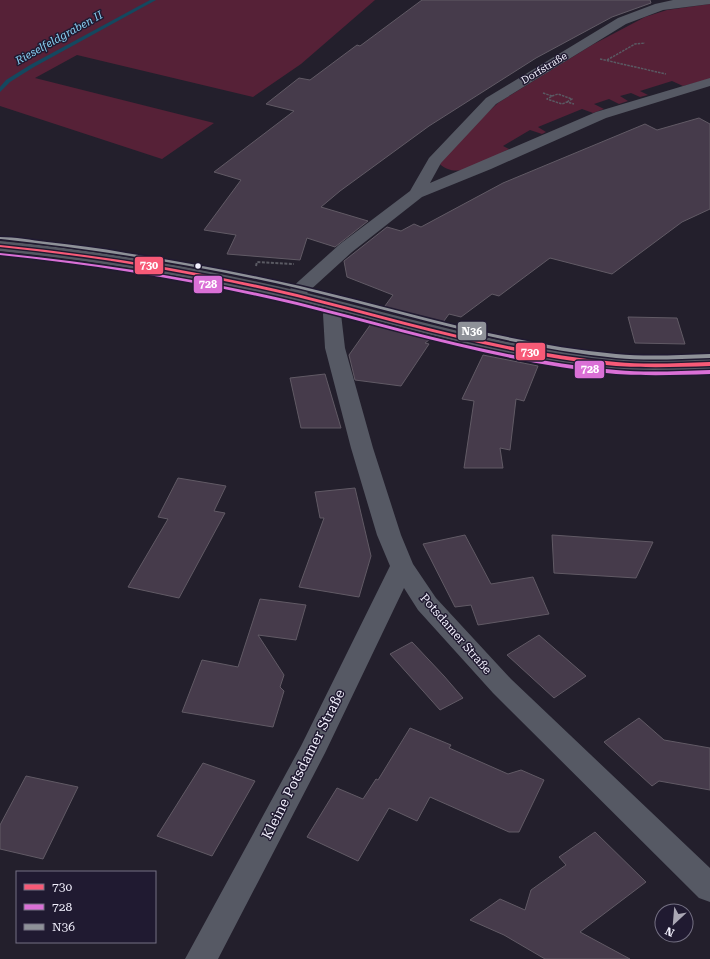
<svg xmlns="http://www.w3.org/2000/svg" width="710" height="959" font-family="'Roboto Serif',serif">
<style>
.green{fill:#562137}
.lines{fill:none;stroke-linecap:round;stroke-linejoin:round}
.stream{fill:#14485f;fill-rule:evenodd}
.building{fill:#463b4b;stroke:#615a65}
.path-far1{stroke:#5a5a63;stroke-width:1.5;stroke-dasharray:2.5 1;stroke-linecap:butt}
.path{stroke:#5a5a63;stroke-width:2;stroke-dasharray:3 1.5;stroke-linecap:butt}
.minor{fill:#565964;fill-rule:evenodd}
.bus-1-casing{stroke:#201a31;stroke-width:3}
.bus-2-casing{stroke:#201a31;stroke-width:3}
.bus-3-casing{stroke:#201a31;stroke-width:3}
.bus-1{fill:#f75a77;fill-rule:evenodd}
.bus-2{fill:#da70d6;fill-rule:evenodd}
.bus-3{fill:#8e9198;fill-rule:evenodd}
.bus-dot{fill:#f2f0fd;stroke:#201a31;stroke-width:1.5}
.labels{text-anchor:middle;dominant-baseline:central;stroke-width:3;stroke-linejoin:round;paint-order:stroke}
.far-street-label{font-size:10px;fill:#f2f0fd;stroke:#201a31}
.far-water-label{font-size:11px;font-style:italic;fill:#88cff2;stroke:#201a31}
.street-label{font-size:12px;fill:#f2f0fd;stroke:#201a31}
.near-street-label{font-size:14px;fill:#f2f0fd;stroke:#201a31}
.line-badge{stroke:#201a31;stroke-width:1.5}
.badge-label{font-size:11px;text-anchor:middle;font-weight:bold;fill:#fff}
</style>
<rect width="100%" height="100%" fill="#231f2c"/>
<path class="green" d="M0,0H375L301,64L253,97L77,55L35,78L214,123L162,159L0,106Z
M710,4V79L683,86L672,81L640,91L648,95L640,97L631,93L620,96L628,101L619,104L609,99L594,104L604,109L593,113L582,109L538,127L546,132L542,134L530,130L503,146L509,149C490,158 457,183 439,163L462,136L498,103L592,45L645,17L667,10Z"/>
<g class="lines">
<path class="stream" d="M150,0H156L34,67L10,82L0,92V87L6,80L30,65Z"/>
</g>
<path class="building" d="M422,0H650L651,3L612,17L536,58L429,126L340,191L321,207L368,221L335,247L307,238L300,260L227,254L236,235L204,230L241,180L214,172L294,111L266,104L299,78L310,80L357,45L360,46Z
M699,118L710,124V209L682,222L612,274L550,258L499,296L492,294L461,317L449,314L441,325L382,310L393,295L347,277L344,261L387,227L401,231L414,224L421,227L503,183L645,124L657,130Z
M628,317L677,318L685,344L635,343Z
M373,321L433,337L425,343L429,344L401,386L355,380L349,355Z
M483,355L538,366L524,401L516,399L510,450L500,448L503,468H464L474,401L462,399Z
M325,374L341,428H301L290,378Z
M178,478L226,486L214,511L225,513L179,598L128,587L168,519L158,517Z
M355,488L371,556L359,597L299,587L324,518H320L315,492Z
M465,535L491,584L533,577L549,614L478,625L471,605L455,607L423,544Z
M552,535L653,542L636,578L554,573Z
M260,599L306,605L296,640L258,635L284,675L280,687L284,691L273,727L182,712L202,660L238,667Z
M539,635L586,676L554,698L507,655Z
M412,642L444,676L463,698L440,710L390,654Z
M639,718L664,740L710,748V790L659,781L652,786L604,742Z
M410,728L451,745L449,748L508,774L521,770L544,780L519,832H509L430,797L417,821L389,808L358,861L307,837L337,788L363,799L376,779L378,780Z
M203,763L255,781L212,856L157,836Z
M26,776L78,787L43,859L0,849V825Z
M595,832L646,882L580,932L630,959H545L504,935L470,920L500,899L525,910L531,890L566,865L559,857Z"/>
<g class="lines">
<path class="path-far1" d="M600,59L666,74
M607,60L635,44L645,43
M543,93L552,96L547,99L562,104L567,102L574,104
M552,96L558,94L572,99L567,102"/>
<path class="path" d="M256,266L257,262L294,264"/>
<path class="minor" d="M673,0H710V4L663,10L626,24L496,104L441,163L430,183L596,112L710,78V86L606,118L491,169L422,197L352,252L307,293C409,318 511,349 616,358C647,361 679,359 710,358V370C679,371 647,372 616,370C523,362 433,335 343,312L341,314L345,348L373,448L401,535L413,564L436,598L511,679L710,868V902L699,898L493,693L418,610L404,588L325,753L218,959H185L301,746L390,566L377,535L351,448L325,348L323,314L327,308C219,282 111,262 0,251V241C98,250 194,267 290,289L340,244L410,191L429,158L486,98L618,18L655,4Z"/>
<defs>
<path id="bus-1" d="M0,245C100,255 199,271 297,294C402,320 507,353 616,362C647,365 679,363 710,362V366C679,367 647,368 616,366C507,356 402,323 297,297C199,274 100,257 0,247Z"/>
<path id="bus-2" d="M0,253C100,263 199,279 297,302C402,328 507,361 616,370C647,373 679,371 710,370V374C679,375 647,376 616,374C507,364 402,331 297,305C199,282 100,265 0,255Z"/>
<path id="bus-3" d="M0,237C15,237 31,240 47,242C73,245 100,248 126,253C184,262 243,273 300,286C405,311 508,344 616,354C647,357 679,355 710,354V358C679,359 647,361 616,358C508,347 406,314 301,289C202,266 102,250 1,239H0Z"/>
</defs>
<use href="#bus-1" class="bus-1-casing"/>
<use href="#bus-2" class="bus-2-casing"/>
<use href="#bus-3" class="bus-3-casing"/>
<use href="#bus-1" class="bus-1"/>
<use href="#bus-2" class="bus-2"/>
<use href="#bus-3" class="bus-3"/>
</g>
<circle class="bus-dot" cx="198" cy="266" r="3.5"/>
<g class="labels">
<g class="far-street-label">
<text transform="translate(544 68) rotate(-31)">Dorfstraße</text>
</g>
<g class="far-water-label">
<text transform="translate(59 38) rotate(-29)">Rieselfeldgraben II</text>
</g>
<g class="street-label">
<text transform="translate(456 634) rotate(49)">Potsdamer Straße</text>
</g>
<g class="near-street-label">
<text transform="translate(303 764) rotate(-63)">Kleine Potsdamer Straße</text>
</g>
</g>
<g class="line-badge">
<rect x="134" y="256" width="30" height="19" rx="4" fill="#f75a77"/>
<rect x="193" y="275" width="30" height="19" rx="4" fill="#da70d6"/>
<rect x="457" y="321" width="30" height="20" rx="4" fill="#8e9198"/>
<rect x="515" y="342" width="31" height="19" rx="4" fill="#f75a77"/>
<rect x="574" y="360" width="31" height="19" rx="4" fill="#da70d6"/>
</g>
<g class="badge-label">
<text x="149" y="269">730</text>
<text x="208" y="288">728</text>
<text x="472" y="335">N36</text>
<text x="530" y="356">730</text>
<text x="590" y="373">728</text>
</g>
<rect x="16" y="871" width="140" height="72" fill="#201a31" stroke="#747083"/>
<rect x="24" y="884" width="20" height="6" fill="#f75a77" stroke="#747083"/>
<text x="52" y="891" font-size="12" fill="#f2f0fd">730</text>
<rect x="24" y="904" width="20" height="6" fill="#da70d6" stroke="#747083"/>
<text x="52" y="911" font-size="12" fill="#f2f0fd">728</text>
<rect x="24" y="924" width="20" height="6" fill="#8e9198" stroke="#747083"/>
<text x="52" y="931" font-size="12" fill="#f2f0fd">N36</text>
<g transform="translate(674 923) rotate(206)"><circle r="19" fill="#201a31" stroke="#747083"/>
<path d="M0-3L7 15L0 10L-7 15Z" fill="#aaa7b4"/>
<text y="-6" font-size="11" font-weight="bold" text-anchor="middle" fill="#f2f0fd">N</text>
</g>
</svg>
